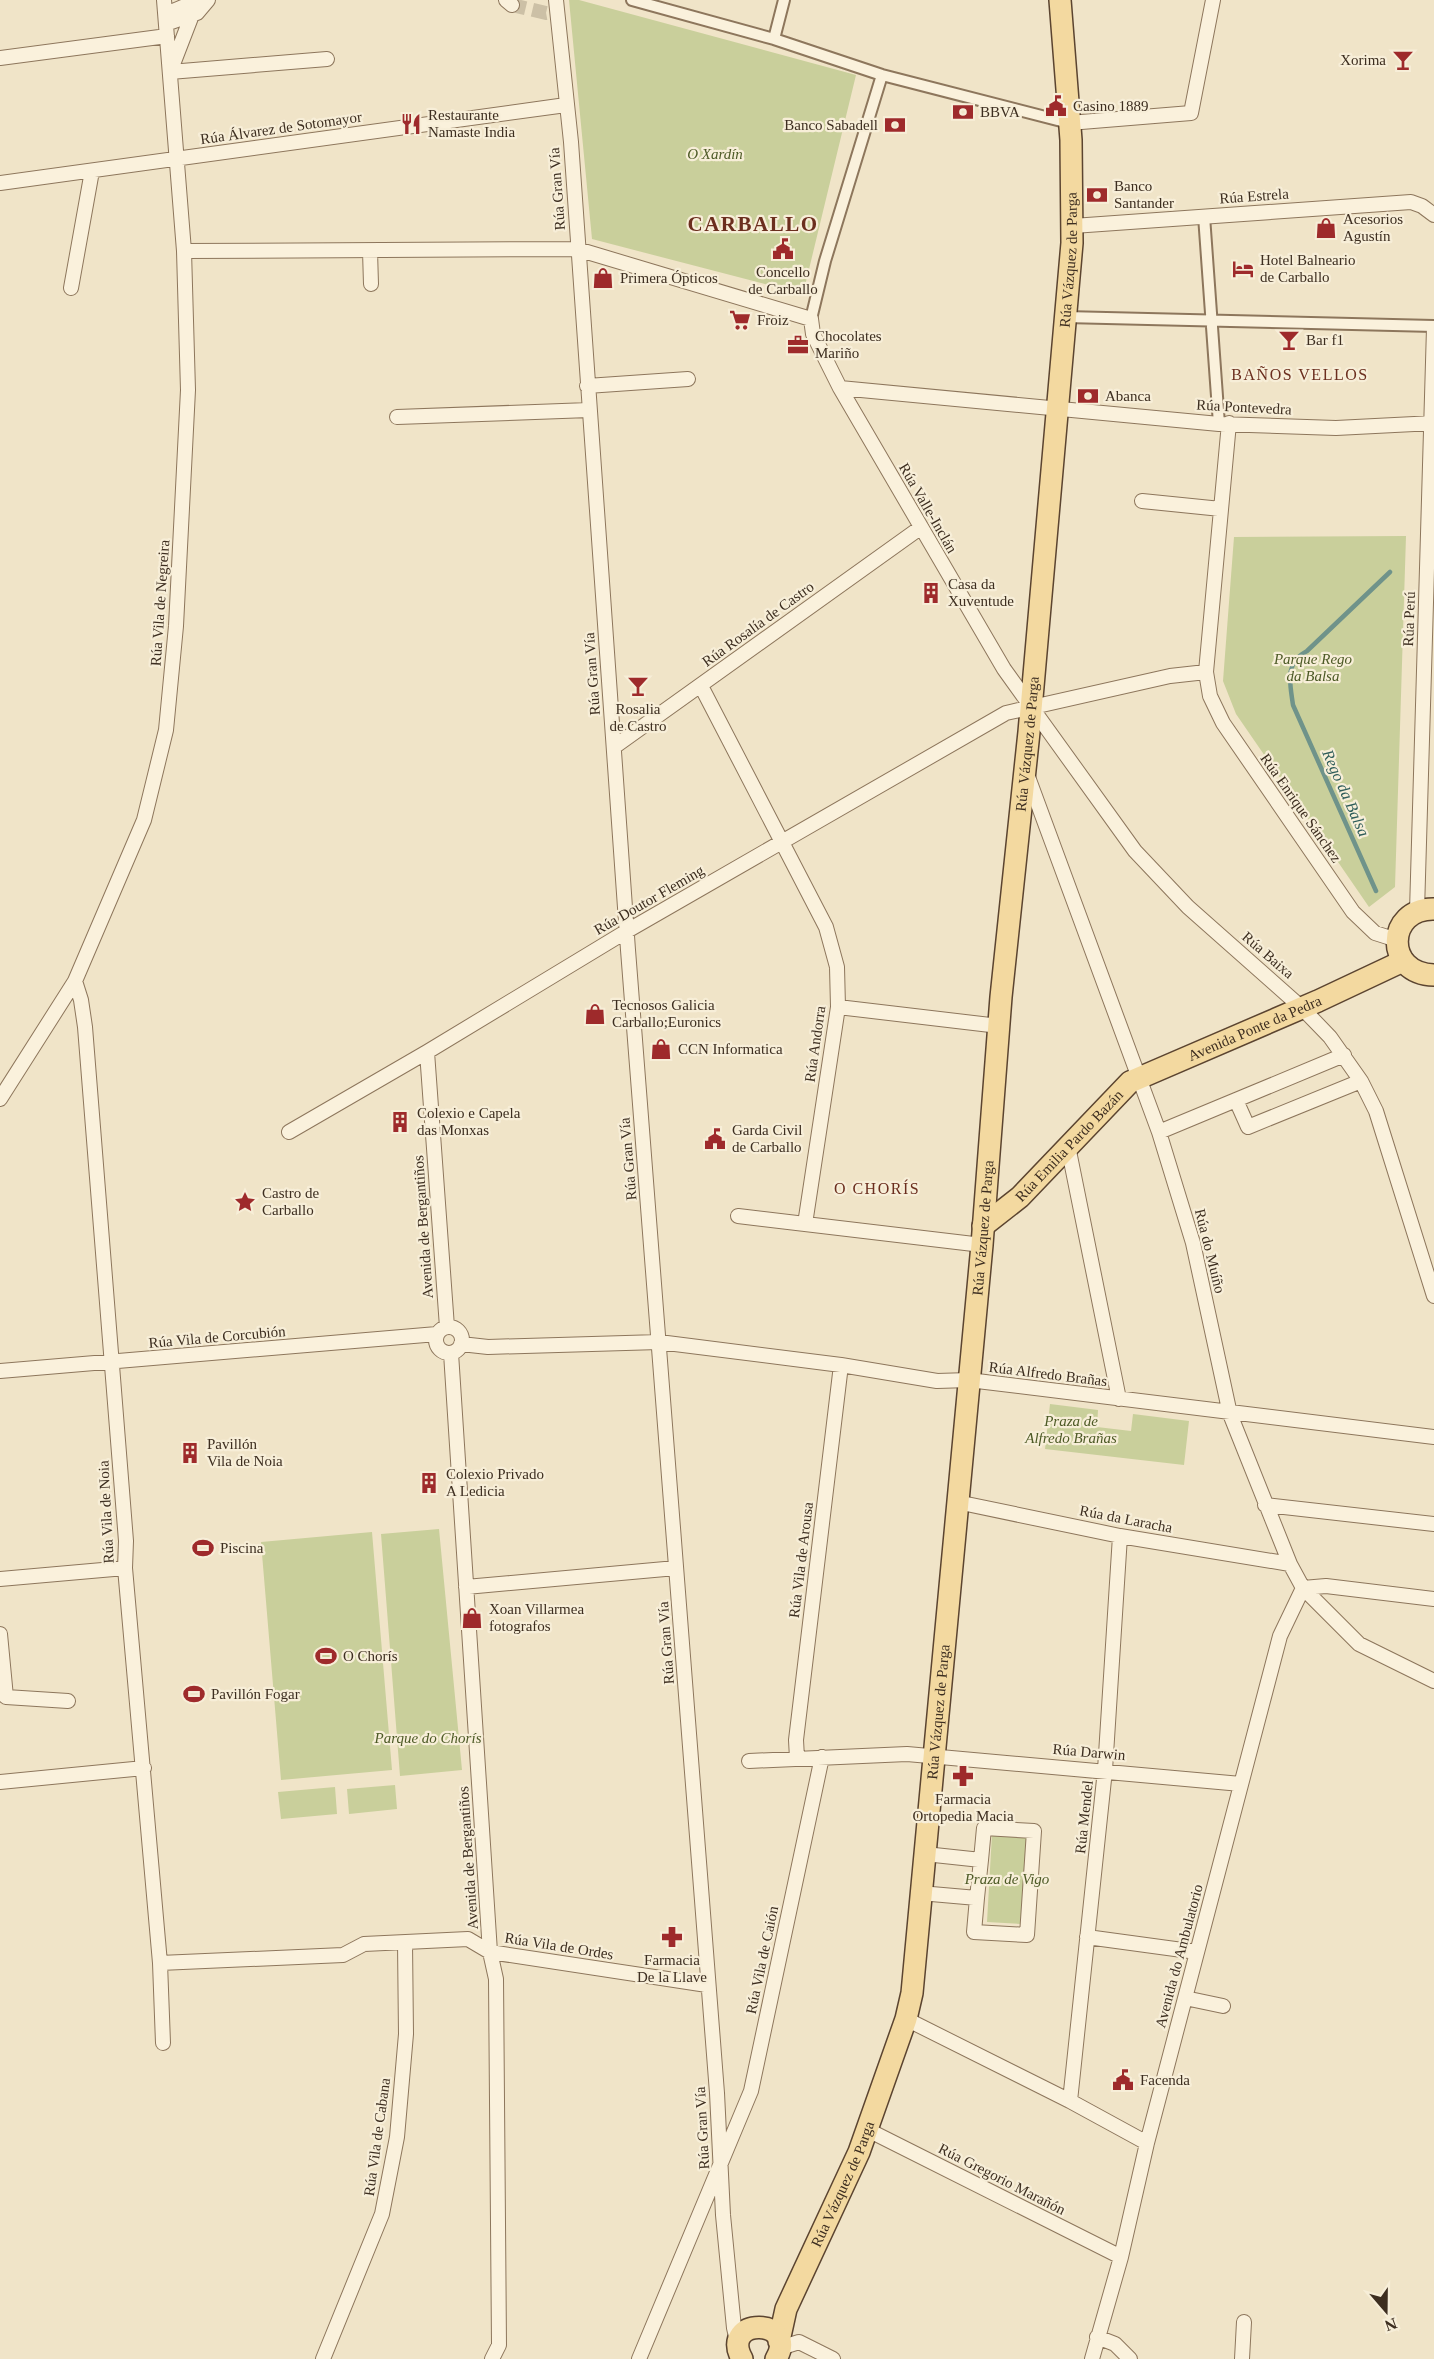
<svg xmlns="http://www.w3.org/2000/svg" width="1434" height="2359" font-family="'Times New Roman',serif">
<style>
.green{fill:#c9cf9b}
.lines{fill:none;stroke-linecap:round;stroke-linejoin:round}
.stream{stroke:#6f938a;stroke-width:4.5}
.minor-tunnel{stroke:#ccc0a6;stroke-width:14;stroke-dasharray:14 7;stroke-linecap:butt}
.pedestrian-casing{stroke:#8d765c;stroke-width:14}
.minor-casing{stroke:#8d765c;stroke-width:16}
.primary-casing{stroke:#5b4430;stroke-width:24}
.pedestrian{stroke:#faf1dc;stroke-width:10}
.minor{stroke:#faf1dc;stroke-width:14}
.primary{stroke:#f3d9a0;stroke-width:21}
.labels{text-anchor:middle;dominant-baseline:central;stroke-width:4.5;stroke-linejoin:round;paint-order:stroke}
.poi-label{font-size:15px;fill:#3d2e20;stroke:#f7eed8;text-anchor:start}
.street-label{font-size:15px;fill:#3d2e20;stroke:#f7eed8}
.park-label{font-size:15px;font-style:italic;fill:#4d5a26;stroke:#f7eed8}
.neighbourhood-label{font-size:16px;letter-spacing:1.5px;fill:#6b2e1e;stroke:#f7eed8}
.water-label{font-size:16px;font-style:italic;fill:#2f5d5a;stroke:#f7eed8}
.district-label{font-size:21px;font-weight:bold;letter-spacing:1.5px;fill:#6b2e1e;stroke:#f7eed8}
</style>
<rect width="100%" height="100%" fill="#f0e4c8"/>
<path class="green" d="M569,0H579L856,75L803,294L592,239Z
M1406,536L1395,887L1369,907L1236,714L1223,681L1234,537Z
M1050,1404L1098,1410L1097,1427L1131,1431L1133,1414L1189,1421L1184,1465L1045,1449Z
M439,1529L462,1770L400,1776L381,1534Z
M372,1532L392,1770L281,1780L261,1542Z
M395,1785L397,1809L349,1814L347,1789Z
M335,1787L337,1814L281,1819L278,1792Z
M992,1834L1027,1835L1022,1924L987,1922Z"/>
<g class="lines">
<path class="stream" d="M1376,891L1293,705C1290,683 1284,663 1307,651L1390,572"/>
<path class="minor-tunnel" d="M512,5L546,13L557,11"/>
<defs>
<path id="pedestrian" d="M632,0L774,39L882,75L1069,123
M774,39L784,0
M1204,216L1219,424
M1065,317L1434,326
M811,319L825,261L882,75"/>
<path id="minor" d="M506,0L512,5
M556,0L571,142L628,950L717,2093L723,2215L734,2328L738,2345
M166,14L199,0
M192,15L170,72L327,59
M166,24L197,13L208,0
M0,58L167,36
M1069,123L1191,113L1213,0
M0,183L566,105
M1073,226L1411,202L1422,206L1434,215
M184,251L577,249L811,319L813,334L840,388L1004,669L1135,851L1188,907L1302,1008L1330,1037L1361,1081L1376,1111L1434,1296
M370,251L371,284
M71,288L92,171
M587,386L688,379
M840,388L1219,424L1336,428L1434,423
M397,417L589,410
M1229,423L1206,672L1210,696L1223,723L1353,912L1375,933L1397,940
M1142,501L1221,509
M701,686L826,927L837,967L838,1007L805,1224
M614,747L920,528
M1028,777L1159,1132L1193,1243L1230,1414L1290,1564L1303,1588L1359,1644L1434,1681
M1417,911L1434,328
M75,981L81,1000L85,1027L126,1541L125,1568L160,1963L163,2043
M838,1007L999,1026
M427,1052L447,1327
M0,1099L75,981L144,820L166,730L176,626L188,390L184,251L164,0
M1236,1100L1248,1127L1361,1081
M289,1132L427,1052L627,931L1006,713L1170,676L1206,672
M1159,1132L1344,1055
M1068,1146L1119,1399
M738,1216L982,1245
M436 1340a13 13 0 1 1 26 0a13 13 0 1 1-26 0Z
M461,1344L488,1347L659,1342L841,1365L937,1381L969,1380L1434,1437
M451,1353L490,1952L496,1979L499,2345L492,2359
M0,1371L437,1334
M957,1502L1120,1536L1290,1564
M1265,1505L1434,1524
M0,1579L125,1568
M466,1587L676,1568
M1303,1588L1326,1586L1434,1599
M0,1634L6,1697L68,1701
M797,1758L796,1740L841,1365
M749,1761L907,1754L1241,1784
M0,1782L144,1768
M920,1893L977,1898L974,1932L1027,1935L1034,1831L984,1828L981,1860L925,1854
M977,1898L981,1860
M1087,1937L1197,1952
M160,1963L343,1955L364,1944L468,1939L490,1952L707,1985
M1185,1998L1223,2006
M906,2019L1070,2101L1147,2143
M1070,2101L1105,1770L1120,1536
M868,2130L1121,2257
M1097,2337L1115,2344L1130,2359
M780,2348L799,2342L833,2359
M323,2359L382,2214L397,2137L406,2034L405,1943
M639,2359L751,2091L822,1757
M1092,2359L1121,2257L1147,2143L1280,1636L1303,1588
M1242,2359L1244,2322"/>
<g id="primary">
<path d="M1434,909C1386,908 1384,974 1434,975"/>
<path id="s1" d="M983,1226L1020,1197L1130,1082L1318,1001L1403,961"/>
<path id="s2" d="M779,2341L786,2309L859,2152L906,2019L912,1993L982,1245L1001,997L1029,732L1072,243L1071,140L1060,0"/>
<path d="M742,2359C719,2316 800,2318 776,2359"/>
</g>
</defs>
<use href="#pedestrian" class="pedestrian-casing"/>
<use href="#minor" class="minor-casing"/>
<use href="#primary" class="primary-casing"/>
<use href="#pedestrian" class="pedestrian"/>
<use href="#minor" class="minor"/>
<use href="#primary" class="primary"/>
</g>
<defs>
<symbol id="bar-bare" viewBox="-9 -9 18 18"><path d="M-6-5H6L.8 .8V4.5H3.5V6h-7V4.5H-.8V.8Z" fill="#9e2a2b" stroke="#f7eed8" stroke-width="2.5" paint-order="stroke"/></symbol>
<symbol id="civic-bare" viewBox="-9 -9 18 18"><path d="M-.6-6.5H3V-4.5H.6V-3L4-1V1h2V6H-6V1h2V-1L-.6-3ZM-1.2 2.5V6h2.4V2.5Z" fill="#9e2a2b" stroke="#f7eed8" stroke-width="2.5" paint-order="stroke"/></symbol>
<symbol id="bank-bare" viewBox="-9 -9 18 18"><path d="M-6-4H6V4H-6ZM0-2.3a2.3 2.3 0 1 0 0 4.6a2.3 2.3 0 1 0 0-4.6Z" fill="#9e2a2b" stroke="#f7eed8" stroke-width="2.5" paint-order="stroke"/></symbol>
<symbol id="restaurant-bare" viewBox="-9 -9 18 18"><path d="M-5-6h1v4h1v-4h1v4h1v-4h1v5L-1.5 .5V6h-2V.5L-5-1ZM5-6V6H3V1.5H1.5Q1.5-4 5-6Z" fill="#9e2a2b" stroke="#f7eed8" stroke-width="2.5" paint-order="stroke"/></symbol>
<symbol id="shop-bare" viewBox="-9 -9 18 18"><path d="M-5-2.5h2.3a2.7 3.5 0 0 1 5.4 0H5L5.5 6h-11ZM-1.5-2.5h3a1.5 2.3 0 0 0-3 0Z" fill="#9e2a2b" stroke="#f7eed8" stroke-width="2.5" paint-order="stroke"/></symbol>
<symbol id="hotel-bare" viewBox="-9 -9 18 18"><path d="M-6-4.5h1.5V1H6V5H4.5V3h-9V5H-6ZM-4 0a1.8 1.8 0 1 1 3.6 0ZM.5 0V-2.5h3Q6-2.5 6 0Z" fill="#9e2a2b" stroke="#f7eed8" stroke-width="2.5" paint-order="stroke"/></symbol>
<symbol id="supermarket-bare" viewBox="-9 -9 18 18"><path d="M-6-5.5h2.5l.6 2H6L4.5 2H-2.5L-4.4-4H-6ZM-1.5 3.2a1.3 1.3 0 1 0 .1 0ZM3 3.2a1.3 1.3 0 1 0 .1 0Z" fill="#9e2a2b" stroke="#f7eed8" stroke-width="2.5" paint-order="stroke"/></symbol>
<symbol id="office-bare" viewBox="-9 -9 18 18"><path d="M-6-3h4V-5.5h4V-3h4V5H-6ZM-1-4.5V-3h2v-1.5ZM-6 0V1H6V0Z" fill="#9e2a2b" stroke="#f7eed8" stroke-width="2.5" paint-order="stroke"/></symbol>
<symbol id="building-bare" viewBox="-9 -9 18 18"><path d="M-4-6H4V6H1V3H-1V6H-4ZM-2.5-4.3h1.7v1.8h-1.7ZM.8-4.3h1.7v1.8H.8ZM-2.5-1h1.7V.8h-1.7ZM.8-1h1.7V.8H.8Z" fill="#9e2a2b" stroke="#f7eed8" stroke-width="2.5" paint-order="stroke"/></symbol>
<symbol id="sight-bare" viewBox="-9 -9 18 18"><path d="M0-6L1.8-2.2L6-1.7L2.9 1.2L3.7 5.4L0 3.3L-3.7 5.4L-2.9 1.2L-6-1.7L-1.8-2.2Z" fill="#9e2a2b" stroke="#f7eed8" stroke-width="2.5" paint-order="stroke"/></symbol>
<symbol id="stadium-bare" viewBox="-9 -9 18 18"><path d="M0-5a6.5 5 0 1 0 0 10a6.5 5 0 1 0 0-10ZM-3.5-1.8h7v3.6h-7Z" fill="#9e2a2b" stroke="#f7eed8" stroke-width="2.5" paint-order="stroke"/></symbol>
<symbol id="pharmacy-bare" viewBox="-9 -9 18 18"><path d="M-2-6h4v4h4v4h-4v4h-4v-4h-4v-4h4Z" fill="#9e2a2b" stroke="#f7eed8" stroke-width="2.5" paint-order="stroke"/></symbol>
</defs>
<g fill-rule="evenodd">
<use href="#bar-bare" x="1388" y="45" width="30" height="30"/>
<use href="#civic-bare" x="1041" y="91" width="30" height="30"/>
<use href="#bank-bare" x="948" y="97" width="30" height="30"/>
<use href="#restaurant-bare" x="396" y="109" width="30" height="30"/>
<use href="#bank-bare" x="880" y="110" width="30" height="30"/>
<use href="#bank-bare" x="1082" y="180" width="30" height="30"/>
<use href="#shop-bare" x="1311" y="213" width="30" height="30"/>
<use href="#civic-bare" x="768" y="234" width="30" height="30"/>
<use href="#hotel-bare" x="1228" y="254" width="30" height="30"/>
<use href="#shop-bare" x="588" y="263" width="30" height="30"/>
<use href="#supermarket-bare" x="725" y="305" width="30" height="30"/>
<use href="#bar-bare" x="1274" y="325" width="30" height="30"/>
<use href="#office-bare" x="783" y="330" width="30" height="30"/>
<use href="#bank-bare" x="1073" y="381" width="30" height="30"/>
<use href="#building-bare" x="916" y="578" width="30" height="30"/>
<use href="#bar-bare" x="623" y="671" width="30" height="30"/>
<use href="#shop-bare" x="580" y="999" width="30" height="30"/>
<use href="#shop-bare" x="646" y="1034" width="30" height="30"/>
<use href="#building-bare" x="385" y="1107" width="30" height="30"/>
<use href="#civic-bare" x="700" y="1124" width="30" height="30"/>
<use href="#sight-bare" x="230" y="1187" width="30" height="30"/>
<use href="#building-bare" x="175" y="1438" width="30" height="30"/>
<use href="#building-bare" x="414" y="1468" width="30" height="30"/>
<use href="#stadium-bare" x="188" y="1533" width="30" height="30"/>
<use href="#shop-bare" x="457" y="1603" width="30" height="30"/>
<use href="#stadium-bare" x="311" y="1641" width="30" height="30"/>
<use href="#stadium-bare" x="179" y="1679" width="30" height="30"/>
<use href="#pharmacy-bare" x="948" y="1761" width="30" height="30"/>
<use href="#pharmacy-bare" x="657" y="1922" width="30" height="30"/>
<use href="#civic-bare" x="1108" y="2065" width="30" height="30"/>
</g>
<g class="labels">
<g class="poi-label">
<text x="1386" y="60" text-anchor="end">Xorima</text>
<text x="1073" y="106">Casino 1889</text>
<text x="980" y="112">BBVA</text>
<text x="428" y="115">Restaurante<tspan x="428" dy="17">Namaste India</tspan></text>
<text x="878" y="125" text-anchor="end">Banco Sabadell</text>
<text x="1114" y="186">Banco<tspan x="1114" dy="17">Santander</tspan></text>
<text x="1343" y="219">Acesorios<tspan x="1343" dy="17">Agustín</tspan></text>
<text x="1260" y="260">Hotel Balneario<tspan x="1260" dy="17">de Carballo</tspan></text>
<text x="783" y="272" text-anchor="middle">Concello<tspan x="783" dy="17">de Carballo</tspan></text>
<text x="620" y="278">Primera Ópticos</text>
<text x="757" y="320">Froiz</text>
<text x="815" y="336">Chocolates<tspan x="815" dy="17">Mariño</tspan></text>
<text x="1306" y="340">Bar f1</text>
<text x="1105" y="396">Abanca</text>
<text x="948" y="584">Casa da<tspan x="948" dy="17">Xuventude</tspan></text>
<text x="638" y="709" text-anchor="middle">Rosalia<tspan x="638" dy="17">de Castro</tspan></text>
<text x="612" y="1005">Tecnosos Galicia<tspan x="612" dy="17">Carballo;Euronics</tspan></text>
<text x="678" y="1049">CCN Informatica</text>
<text x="417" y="1113">Colexio e Capela<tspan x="417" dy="17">das Monxas</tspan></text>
<text x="732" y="1130">Garda Civil<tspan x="732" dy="17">de Carballo</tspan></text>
<text x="262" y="1193">Castro de<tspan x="262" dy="17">Carballo</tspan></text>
<text x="207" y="1444">Pavillón<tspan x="207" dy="17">Vila de Noia</tspan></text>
<text x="446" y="1474">Colexio Privado<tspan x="446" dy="17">A Ledicia</tspan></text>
<text x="220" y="1548">Piscina</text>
<text x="489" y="1609">Xoan Villarmea<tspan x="489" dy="17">fotografos</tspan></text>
<text x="343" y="1656">O Chorís</text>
<text x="211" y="1694">Pavillón Fogar</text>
<text x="963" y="1799" text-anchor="middle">Farmacia<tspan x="963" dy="17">Ortopedia Macia</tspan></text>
<text x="672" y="1960" text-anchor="middle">Farmacia<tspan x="672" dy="17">De la Llave</tspan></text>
<text x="1140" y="2080">Facenda</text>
</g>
<g class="street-label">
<text transform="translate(281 128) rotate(-8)">Rúa Álvarez de Sotomayor</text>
<text transform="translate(557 189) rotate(-94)">Rúa Gran Vía</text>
<text transform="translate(1254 196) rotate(-4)">Rúa Estrela</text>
<text stroke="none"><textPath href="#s2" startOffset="2114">Rúa Vázquez de Parga</textPath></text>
<text transform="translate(1244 407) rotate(3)">Rúa Pontevedra</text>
<text transform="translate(928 508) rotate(60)">Rúa Valle-Inclán</text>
<text transform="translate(160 603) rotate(-86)">Rúa Vila de Negreira</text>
<text transform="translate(1409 619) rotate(-88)">Rúa Perú</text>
<text transform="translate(758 624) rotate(-36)">Rúa Rosalía de Castro</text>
<text transform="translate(592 674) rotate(-94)">Rúa Gran Vía</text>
<text stroke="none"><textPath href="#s2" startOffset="1628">Rúa Vázquez de Parga</textPath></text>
<text transform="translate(1301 808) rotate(55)">Rúa Enrique Sánchez</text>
<text transform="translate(649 900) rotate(-30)">Rúa Doutor Fleming</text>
<text transform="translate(1268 955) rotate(41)">Rúa Baixa</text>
<text stroke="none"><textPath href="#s1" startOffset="342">Avenida Ponte da Pedra</textPath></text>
<text transform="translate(815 1044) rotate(-82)">Rúa Andorra</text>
<text stroke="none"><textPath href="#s1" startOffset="118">Rúa Emilia Pardo Bazán</textPath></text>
<text transform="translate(628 1159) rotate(-95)">Rúa Gran Vía</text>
<text transform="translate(423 1227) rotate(-94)">Avenida de Bergantiños</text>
<text stroke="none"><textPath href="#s2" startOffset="1142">Rúa Vázquez de Parga</textPath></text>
<text transform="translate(1210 1251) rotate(76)">Rúa do Muíño</text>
<text transform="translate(217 1337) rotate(-5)">Rúa Vila de Corcubión</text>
<text transform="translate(1048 1374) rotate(7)">Rúa Alfredo Brañas</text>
<text transform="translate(106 1512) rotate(-93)">Rúa Vila de Noia</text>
<text transform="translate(1126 1519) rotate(11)">Rúa da Laracha</text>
<text transform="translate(801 1560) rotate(-83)">Rúa Vila de Arousa</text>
<text transform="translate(666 1643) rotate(-94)">Rúa Gran Vía</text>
<text stroke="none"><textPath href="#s2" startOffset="656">Rúa Vázquez de Parga</textPath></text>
<text transform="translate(1089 1752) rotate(5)">Rúa Darwin</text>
<text transform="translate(1084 1817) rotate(-84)">Rúa Mendel</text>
<text transform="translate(468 1858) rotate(-94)">Avenida de Bergantiños</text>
<text transform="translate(559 1946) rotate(9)">Rúa Vila de Ordes</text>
<text transform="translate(1179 1956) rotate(-75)">Avenida do Ambulatorio</text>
<text transform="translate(762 1960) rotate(-78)">Rúa Vila de Caión</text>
<text transform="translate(702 2128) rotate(-93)">Rúa Gran Vía</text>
<text transform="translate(377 2137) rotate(-82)">Rúa Vila de Cabana</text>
<text transform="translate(1002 2179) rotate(27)">Rúa Gregorio Marañón</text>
<text stroke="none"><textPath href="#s2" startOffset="170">Rúa Vázquez de Parga</textPath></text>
</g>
<g class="park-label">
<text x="715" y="154">O Xardín</text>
<text x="1313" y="659">Parque Rego<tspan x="1313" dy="17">da Balsa</tspan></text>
<text x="1071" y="1421">Praza de<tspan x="1071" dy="17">Alfredo Brañas</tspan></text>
<text x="428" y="1738">Parque do Chorís</text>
<text x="1007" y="1879">Praza de Vigo</text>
</g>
<g class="neighbourhood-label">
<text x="1300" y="374">BAÑOS VELLOS</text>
<text x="877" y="1188">O CHORÍS</text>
</g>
<g class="water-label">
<text transform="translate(1346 793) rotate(66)">Rego da Balsa</text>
</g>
<g class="district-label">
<text x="753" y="224">CARBALLO</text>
</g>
</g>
<g transform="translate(1386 2311) rotate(160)" stroke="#f7eed8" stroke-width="4.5" paint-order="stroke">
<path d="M0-4.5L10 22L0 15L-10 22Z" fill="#3d2e20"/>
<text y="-9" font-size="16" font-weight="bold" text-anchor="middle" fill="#3d2e20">N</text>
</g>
</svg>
